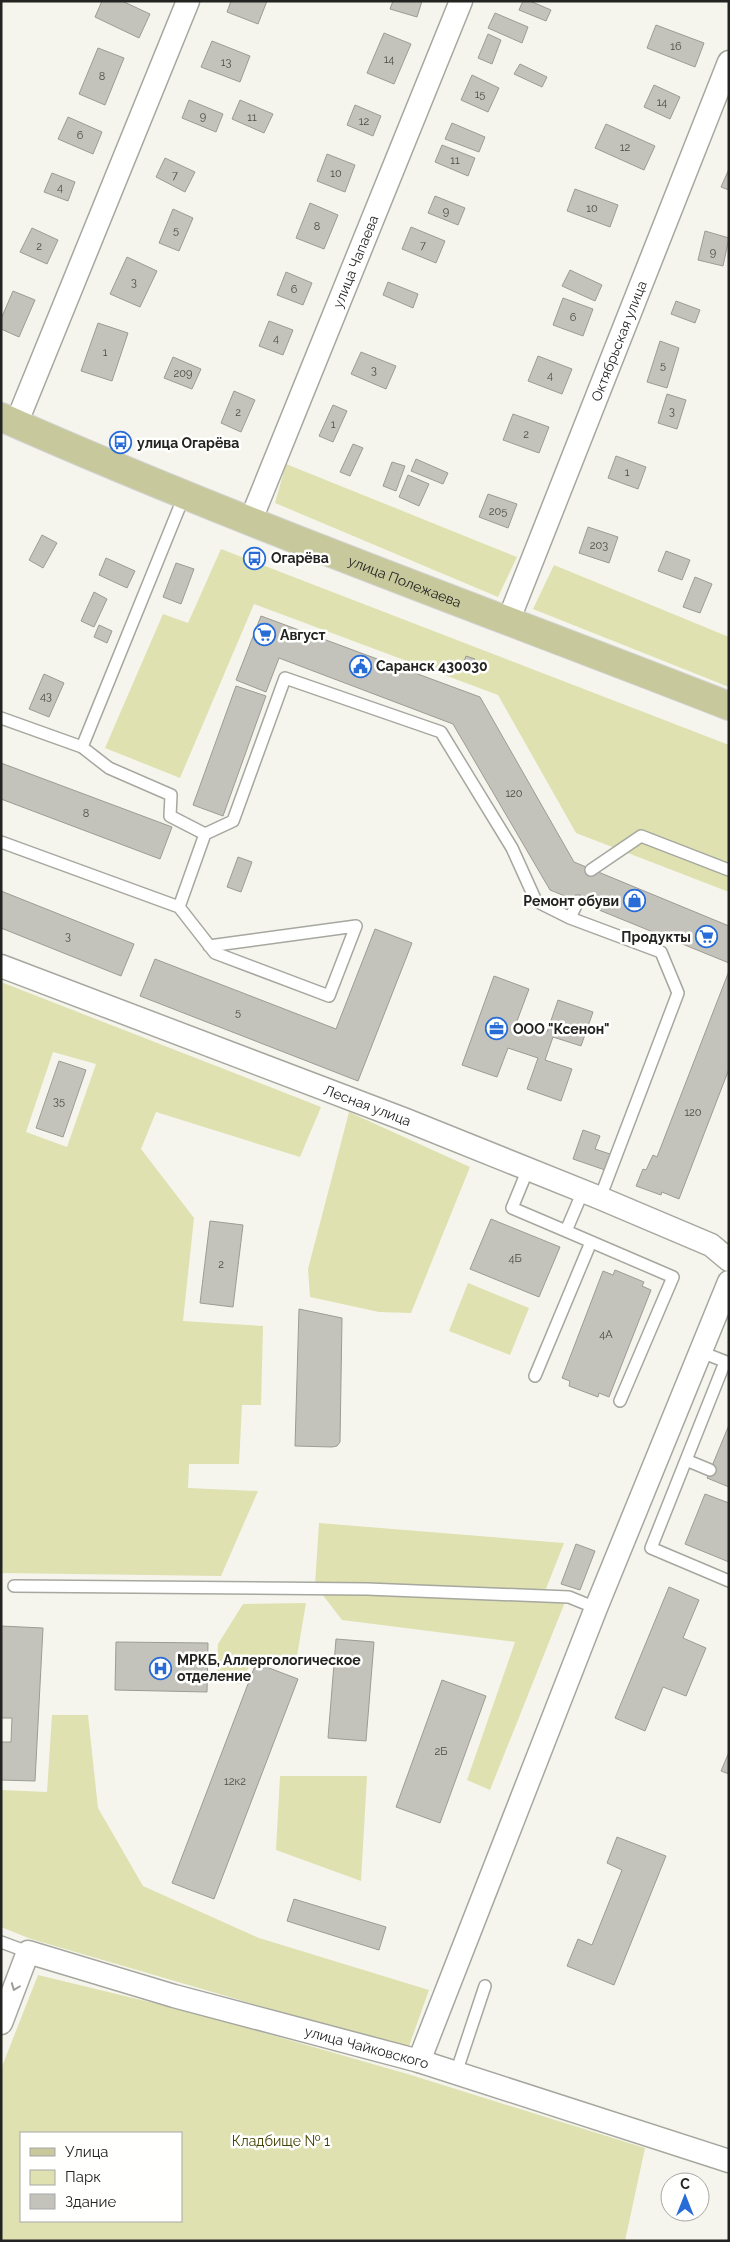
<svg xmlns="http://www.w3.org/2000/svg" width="730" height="2242" font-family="Raleway,sans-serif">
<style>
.green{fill:#dfe1b1;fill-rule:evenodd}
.building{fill:#c3c3bc;stroke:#9c9c95}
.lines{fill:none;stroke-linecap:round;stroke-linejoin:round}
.lane-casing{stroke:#a6a79f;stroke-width:14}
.street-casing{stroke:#a6a79f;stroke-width:25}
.primary-casing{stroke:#d3d3d3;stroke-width:30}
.lane{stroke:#fff;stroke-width:11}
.street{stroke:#fff;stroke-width:22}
.primary{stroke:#c7c89c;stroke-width:28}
.oneway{stroke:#9c9c9b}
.labels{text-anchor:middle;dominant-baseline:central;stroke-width:5;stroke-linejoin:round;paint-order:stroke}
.number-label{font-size:11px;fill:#4b4b48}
.street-label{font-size:14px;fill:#232321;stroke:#fffffe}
.poi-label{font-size:14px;font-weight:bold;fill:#232321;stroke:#fffffe;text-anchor:start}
.park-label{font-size:14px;fill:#434303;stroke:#fffffe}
</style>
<rect width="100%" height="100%" fill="#f5f5ed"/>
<path class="green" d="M286,464L517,557L498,597L275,503Z
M221,549L729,745V892L576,833L498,695L254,604L180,778L105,748L163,614L188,623Z
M554,565L729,637V687L533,609Z
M1,982L321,1107L300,1157L156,1112L141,1149L194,1218L183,1321L263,1326L261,1405H242L239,1464H189L188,1488L258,1491L221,1576L1,1573ZM53,1052L96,1064L67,1147L26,1132Z
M349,1112L470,1167L411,1313L379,1312L310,1297L308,1269Z
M468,1283L529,1308L510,1355L449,1331Z
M319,1523L564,1543L544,1594L565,1602L490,1790L467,1780L515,1642L342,1620L315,1585Z
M306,1603L296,1662L253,1659L241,1684L216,1682L218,1644L243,1604Z
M52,1715H88L98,1808L143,1886L259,1938L429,1990L408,2049L31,1939L1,1927V1790L47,1792Z
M280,1776H367L361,1881L276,1850Z
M38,1975L195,2013L411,2075L645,2148L625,2241H1V2069ZM181,2133V2221H21V2133Z"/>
<path class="building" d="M102,1H122L150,14L139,38L95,17Z
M231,1H267L258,24L227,12Z
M393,1H422L417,17L390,9Z
M523,1H530L551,10L546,21L519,10Z
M495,13L528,27L522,43L488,28Z
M656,25L704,43L695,67L647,48Z
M384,33L411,44L394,84L367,73Z
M488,34L501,40L492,64L478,58Z
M212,41L250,56L240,82L201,67Z
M98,48L124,58L105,105L79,94Z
M520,64L547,77L542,87L514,74Z
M472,75L499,88L488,112L461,100Z
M654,85L680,97L670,119L644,107Z
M189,100L223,114L216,132L182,118Z
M240,100L273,114L264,133L232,119Z
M355,105L381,116L373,136L347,125Z
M68,117L102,132L93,154L58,139Z
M452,123L485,137L479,152L445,139Z
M606,124L655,146L644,170L595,148Z
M442,145L475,158L468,176L435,162Z
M327,154L355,165L345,192L317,181Z
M165,158L195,172L185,192L156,177Z
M729,169V190L721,187Z
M52,173L75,182L68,201L44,192Z
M575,189L618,205L610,227L567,211Z
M435,196L465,208L458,225L428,213Z
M310,203L338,215L324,249L296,238Z
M173,209L193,218L179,251L159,243Z
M411,227L445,241L436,263L402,249Z
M32,228L58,240L47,264L20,252Z
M705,231L729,238L723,266L698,260Z
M127,257L157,271L140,307L110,294Z
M570,270L602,285L595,301L562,286Z
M286,272L312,283L303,305L277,295Z
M388,282L418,294L413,308L383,295Z
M13,291L35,300L19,337L1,329V319Z
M563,298L593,309L583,336L553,325Z
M676,301L700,310L695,323L671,314Z
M269,321L293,330L283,355L259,346Z
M98,323L128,333L112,381L81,371Z
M660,341L679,348L667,388L647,382Z
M361,352L396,366L386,389L351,374Z
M538,356L572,369L562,394L528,381Z
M173,357L201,369L192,389L164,378Z
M234,391L255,400L241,432L221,423Z
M667,394L686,400L677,429L658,423Z
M333,405L347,411L333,442L319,436Z
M513,414L549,427L539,453L503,440Z
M353,444L363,448L350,476L340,472Z
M616,456L646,467L638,489L608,478Z
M416,459L448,473L443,484L411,471Z
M392,462L405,466L396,491L383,486Z
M408,475L429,484L419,506L399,497Z
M488,494L517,504L508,528L479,517Z
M588,527L618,537L609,563L579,553Z
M42,535L57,543L43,568L29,560Z
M666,551L690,560L682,580L658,571Z
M106,558L135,571L127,588L99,575Z
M176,563L194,569L181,604L163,597Z
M695,577L712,584L700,613L683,607Z
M94,592L107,599L94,627L81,621Z
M261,616L480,697L574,862L729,926V963L550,890L453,724L279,658L266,692L236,680Z
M99,625L112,631L107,643L94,637Z
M466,656L475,659L471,670L462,667Z
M44,674L64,683L49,717L29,709Z
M236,686L266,696L223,816L193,805Z
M1,763L172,827L160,859L1,799Z
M238,857L252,862L241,892L227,887Z
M1,891L134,944L121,976L1,928Z
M375,929L412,943L358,1081L140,996L155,959L336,1029Z
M729,971V1069L679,1199L662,1192L661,1195L636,1186L643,1169L646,1170L653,1155L657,1157Z
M494,976L529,989L517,1021L547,1032L558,1000L593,1012L581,1046L553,1037L545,1060L572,1069L561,1101L527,1089L538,1058L508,1048L497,1077L462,1065Z
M59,1061L86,1070L63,1137L36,1128Z
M583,1130L600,1136L595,1149L610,1154L605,1170L573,1159Z
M491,1219L560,1247L539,1297L470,1269Z
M210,1221L243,1225L233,1307L200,1303Z
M615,1270L644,1282L642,1286L651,1290L609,1397L599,1393L598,1397L569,1386L570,1381L562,1378L603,1271L613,1275Z
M299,1309L342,1318L340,1442L337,1446L332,1447L295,1446Z
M729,1425V1487L707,1478Z
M705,1494L729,1503V1562L685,1544Z
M576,1544L595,1551L580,1590L561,1584Z
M669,1587L699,1600L683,1638L706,1648L686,1696L663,1687L645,1731L615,1718Z
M1,1626L43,1628L35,1781L1,1780V1742H11L12,1718H1Z
M336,1639L374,1642L366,1741L328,1738Z
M116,1642L208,1643L207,1692L115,1690Z
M256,1663L298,1679L214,1899L172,1883Z
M442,1680L486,1696L440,1823L396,1807Z
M729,1752V1774L721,1771Z
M617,1837L666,1856L614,1985L567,1966L578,1939L592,1945L622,1870L607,1863Z
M294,1899L386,1927L379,1950L287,1921Z"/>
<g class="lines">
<defs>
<path id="lane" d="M184,496L82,747L109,768L171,795L170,816L205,834L233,821L285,678L441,732L512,848L536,901L570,918L661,952L678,993L600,1198
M1,718L82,747
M1,842L179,907L205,834
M591,870L641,836L729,870
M179,907L215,953L329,996L356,926L209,946
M570,918L578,901
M528,1169L512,1208L566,1231
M583,1191L566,1231L673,1277L620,1401
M701,1352L729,1363
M725,1362L651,1548L729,1581
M535,1376L591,1242
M686,1460L710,1470
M14,1586L367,1589L569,1597L596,1608
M1,1942L28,1952
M456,2073L485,1986"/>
<g id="street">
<path d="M16,424L188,1"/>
<path id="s1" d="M250,522L461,1"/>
<path id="s2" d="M509,619L729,62"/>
<path id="s3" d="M1,966L406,1120L600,1198L711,1245L729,1260"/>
<path id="s4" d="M1,2023L28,1952L174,1996L419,2061L729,2161"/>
<path d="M419,2061L596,1608L729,1282"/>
</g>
<g id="primary">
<path id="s5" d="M1,417C240,523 486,611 729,706"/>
</g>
</defs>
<use href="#lane" class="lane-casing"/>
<use href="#street" class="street-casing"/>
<use href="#primary" class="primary-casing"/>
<use href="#lane" class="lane"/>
<use href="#street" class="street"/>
<use href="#primary" class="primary"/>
</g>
<defs><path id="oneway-chevron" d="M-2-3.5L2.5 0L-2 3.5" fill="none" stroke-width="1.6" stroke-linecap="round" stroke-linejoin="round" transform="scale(1.25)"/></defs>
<use class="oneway" href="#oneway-chevron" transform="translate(15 1987) rotate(111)"/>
<defs>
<symbol id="bus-ring" viewBox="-11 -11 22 22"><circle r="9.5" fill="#fffffe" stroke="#286cd8" stroke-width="1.5"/><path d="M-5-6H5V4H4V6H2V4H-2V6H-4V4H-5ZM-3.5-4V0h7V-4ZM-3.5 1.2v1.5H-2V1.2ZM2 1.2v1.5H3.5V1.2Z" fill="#286cd8"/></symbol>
<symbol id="supermarket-ring" viewBox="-11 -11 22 22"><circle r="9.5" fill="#fffffe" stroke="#286cd8" stroke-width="1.5"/><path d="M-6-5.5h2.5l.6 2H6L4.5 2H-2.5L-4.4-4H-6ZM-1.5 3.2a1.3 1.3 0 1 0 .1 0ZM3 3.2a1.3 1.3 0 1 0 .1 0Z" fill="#286cd8"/></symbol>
<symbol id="civic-ring" viewBox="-11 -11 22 22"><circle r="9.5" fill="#fffffe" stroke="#286cd8" stroke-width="1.5"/><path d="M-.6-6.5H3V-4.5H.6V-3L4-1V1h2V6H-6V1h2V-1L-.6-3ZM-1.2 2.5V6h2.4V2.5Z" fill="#286cd8"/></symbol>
<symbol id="shop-ring" viewBox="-11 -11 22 22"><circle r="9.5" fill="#fffffe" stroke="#286cd8" stroke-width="1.5"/><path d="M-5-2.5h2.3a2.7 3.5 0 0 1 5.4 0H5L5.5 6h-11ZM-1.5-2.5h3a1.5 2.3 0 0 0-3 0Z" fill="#286cd8"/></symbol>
<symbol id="office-ring" viewBox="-11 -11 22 22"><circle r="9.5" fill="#fffffe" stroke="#286cd8" stroke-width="1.5"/><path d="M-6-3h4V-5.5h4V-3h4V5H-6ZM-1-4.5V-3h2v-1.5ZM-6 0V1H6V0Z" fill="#286cd8"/></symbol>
<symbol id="hospital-ring" viewBox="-11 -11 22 22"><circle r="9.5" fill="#fffffe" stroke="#286cd8" stroke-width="1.5"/><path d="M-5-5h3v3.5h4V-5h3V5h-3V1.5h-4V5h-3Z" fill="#286cd8"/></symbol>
</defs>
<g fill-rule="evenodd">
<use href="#bus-ring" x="108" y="430" width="25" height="25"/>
<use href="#bus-ring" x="242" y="546" width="25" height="25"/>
<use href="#supermarket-ring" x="252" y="622" width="25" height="25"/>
<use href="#civic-ring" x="348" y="654" width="25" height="25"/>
<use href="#shop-ring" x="622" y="888" width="25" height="25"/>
<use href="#supermarket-ring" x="694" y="924" width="25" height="25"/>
<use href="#office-ring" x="484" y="1016" width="25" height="25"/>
<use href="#hospital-ring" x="148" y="1656" width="25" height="25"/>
</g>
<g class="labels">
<g class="number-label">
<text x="676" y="46">16</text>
<text x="389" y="59">14</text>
<text x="226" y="62">13</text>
<text x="102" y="76">8</text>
<text x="480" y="94">15</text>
<text x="662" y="102">14</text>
<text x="203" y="116">9</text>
<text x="252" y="117">11</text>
<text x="364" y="121">12</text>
<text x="80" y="135">6</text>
<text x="625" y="147">12</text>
<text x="455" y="160">11</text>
<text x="336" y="173">10</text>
<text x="175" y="175">7</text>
<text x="60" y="187">4</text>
<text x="592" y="208">10</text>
<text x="446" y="211">9</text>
<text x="317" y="226">8</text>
<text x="176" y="230">5</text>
<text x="423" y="245">7</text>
<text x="39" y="246">2</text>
<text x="713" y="252">9</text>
<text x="134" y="282">3</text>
<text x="294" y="289">6</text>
<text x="573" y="317">6</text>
<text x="276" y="338">4</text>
<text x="105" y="352">1</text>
<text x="663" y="365">5</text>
<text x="374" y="370">3</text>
<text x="183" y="373">209</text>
<text x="550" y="375">4</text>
<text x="672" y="411">3</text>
<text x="238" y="412">2</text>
<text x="333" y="424">1</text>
<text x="526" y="434">2</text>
<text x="627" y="472">1</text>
<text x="498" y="511">205</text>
<text x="599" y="545">203</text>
<text x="46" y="696">43</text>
<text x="514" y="793">120</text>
<text x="86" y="813">8</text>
<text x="68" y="936">3</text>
<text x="238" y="1012">5</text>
<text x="59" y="1101">35</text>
<text x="693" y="1112">120</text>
<text x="515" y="1258">4Б</text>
<text x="221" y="1264">2</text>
<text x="606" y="1334">4А</text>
<text x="441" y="1751">2Б</text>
<text x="235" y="1781">12к2</text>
</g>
<g class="street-label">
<text stroke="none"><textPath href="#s1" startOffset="281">улица Чапаева</textPath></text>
<text stroke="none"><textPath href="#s2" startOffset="299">Октябрьская улица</textPath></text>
<text stroke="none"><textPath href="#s5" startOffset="436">улица Полежаева</textPath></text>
<text stroke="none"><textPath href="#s3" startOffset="392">Лесная улица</textPath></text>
<text stroke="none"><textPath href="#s4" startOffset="428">улица Чайковского</textPath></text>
</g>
<g class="poi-label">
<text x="137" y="443">улица Огарёва</text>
<text x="271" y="558">Огарёва</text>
<text x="280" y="635">Август</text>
<text x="376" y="666">Саранск 430030</text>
<text x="619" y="901" text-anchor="end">Ремонт обуви</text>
<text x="691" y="937" text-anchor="end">Продукты</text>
<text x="513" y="1029">ООО "Ксенон"</text>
<text x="177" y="1660">МРКБ, Аллергологическое<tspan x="177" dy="16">отделение</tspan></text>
</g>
<g class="park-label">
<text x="281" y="2141">Кладбище № 1</text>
</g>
</g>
<rect width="730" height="2242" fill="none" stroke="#232321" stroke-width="5"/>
<rect x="20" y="2132" width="162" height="90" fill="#fffffe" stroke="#a7a7a6"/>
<rect x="30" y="2148" width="25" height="8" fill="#c7c89c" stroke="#a7a7a6"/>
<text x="65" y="2157" font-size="15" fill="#232321">Улица</text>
<rect x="30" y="2170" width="25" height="15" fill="#dfe1b1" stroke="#a7a7a6"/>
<text x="65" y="2182" font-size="15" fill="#232321">Парк</text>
<rect x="30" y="2194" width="25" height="15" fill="#c3c3bc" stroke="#a7a7a6"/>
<text x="65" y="2207" font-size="15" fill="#232321">Здание</text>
<g transform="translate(685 2197)"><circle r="24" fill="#fffffe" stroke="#a7a7a6"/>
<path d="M0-4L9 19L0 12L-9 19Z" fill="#286cd8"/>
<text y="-8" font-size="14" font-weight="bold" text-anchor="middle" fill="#232321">С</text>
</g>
</svg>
